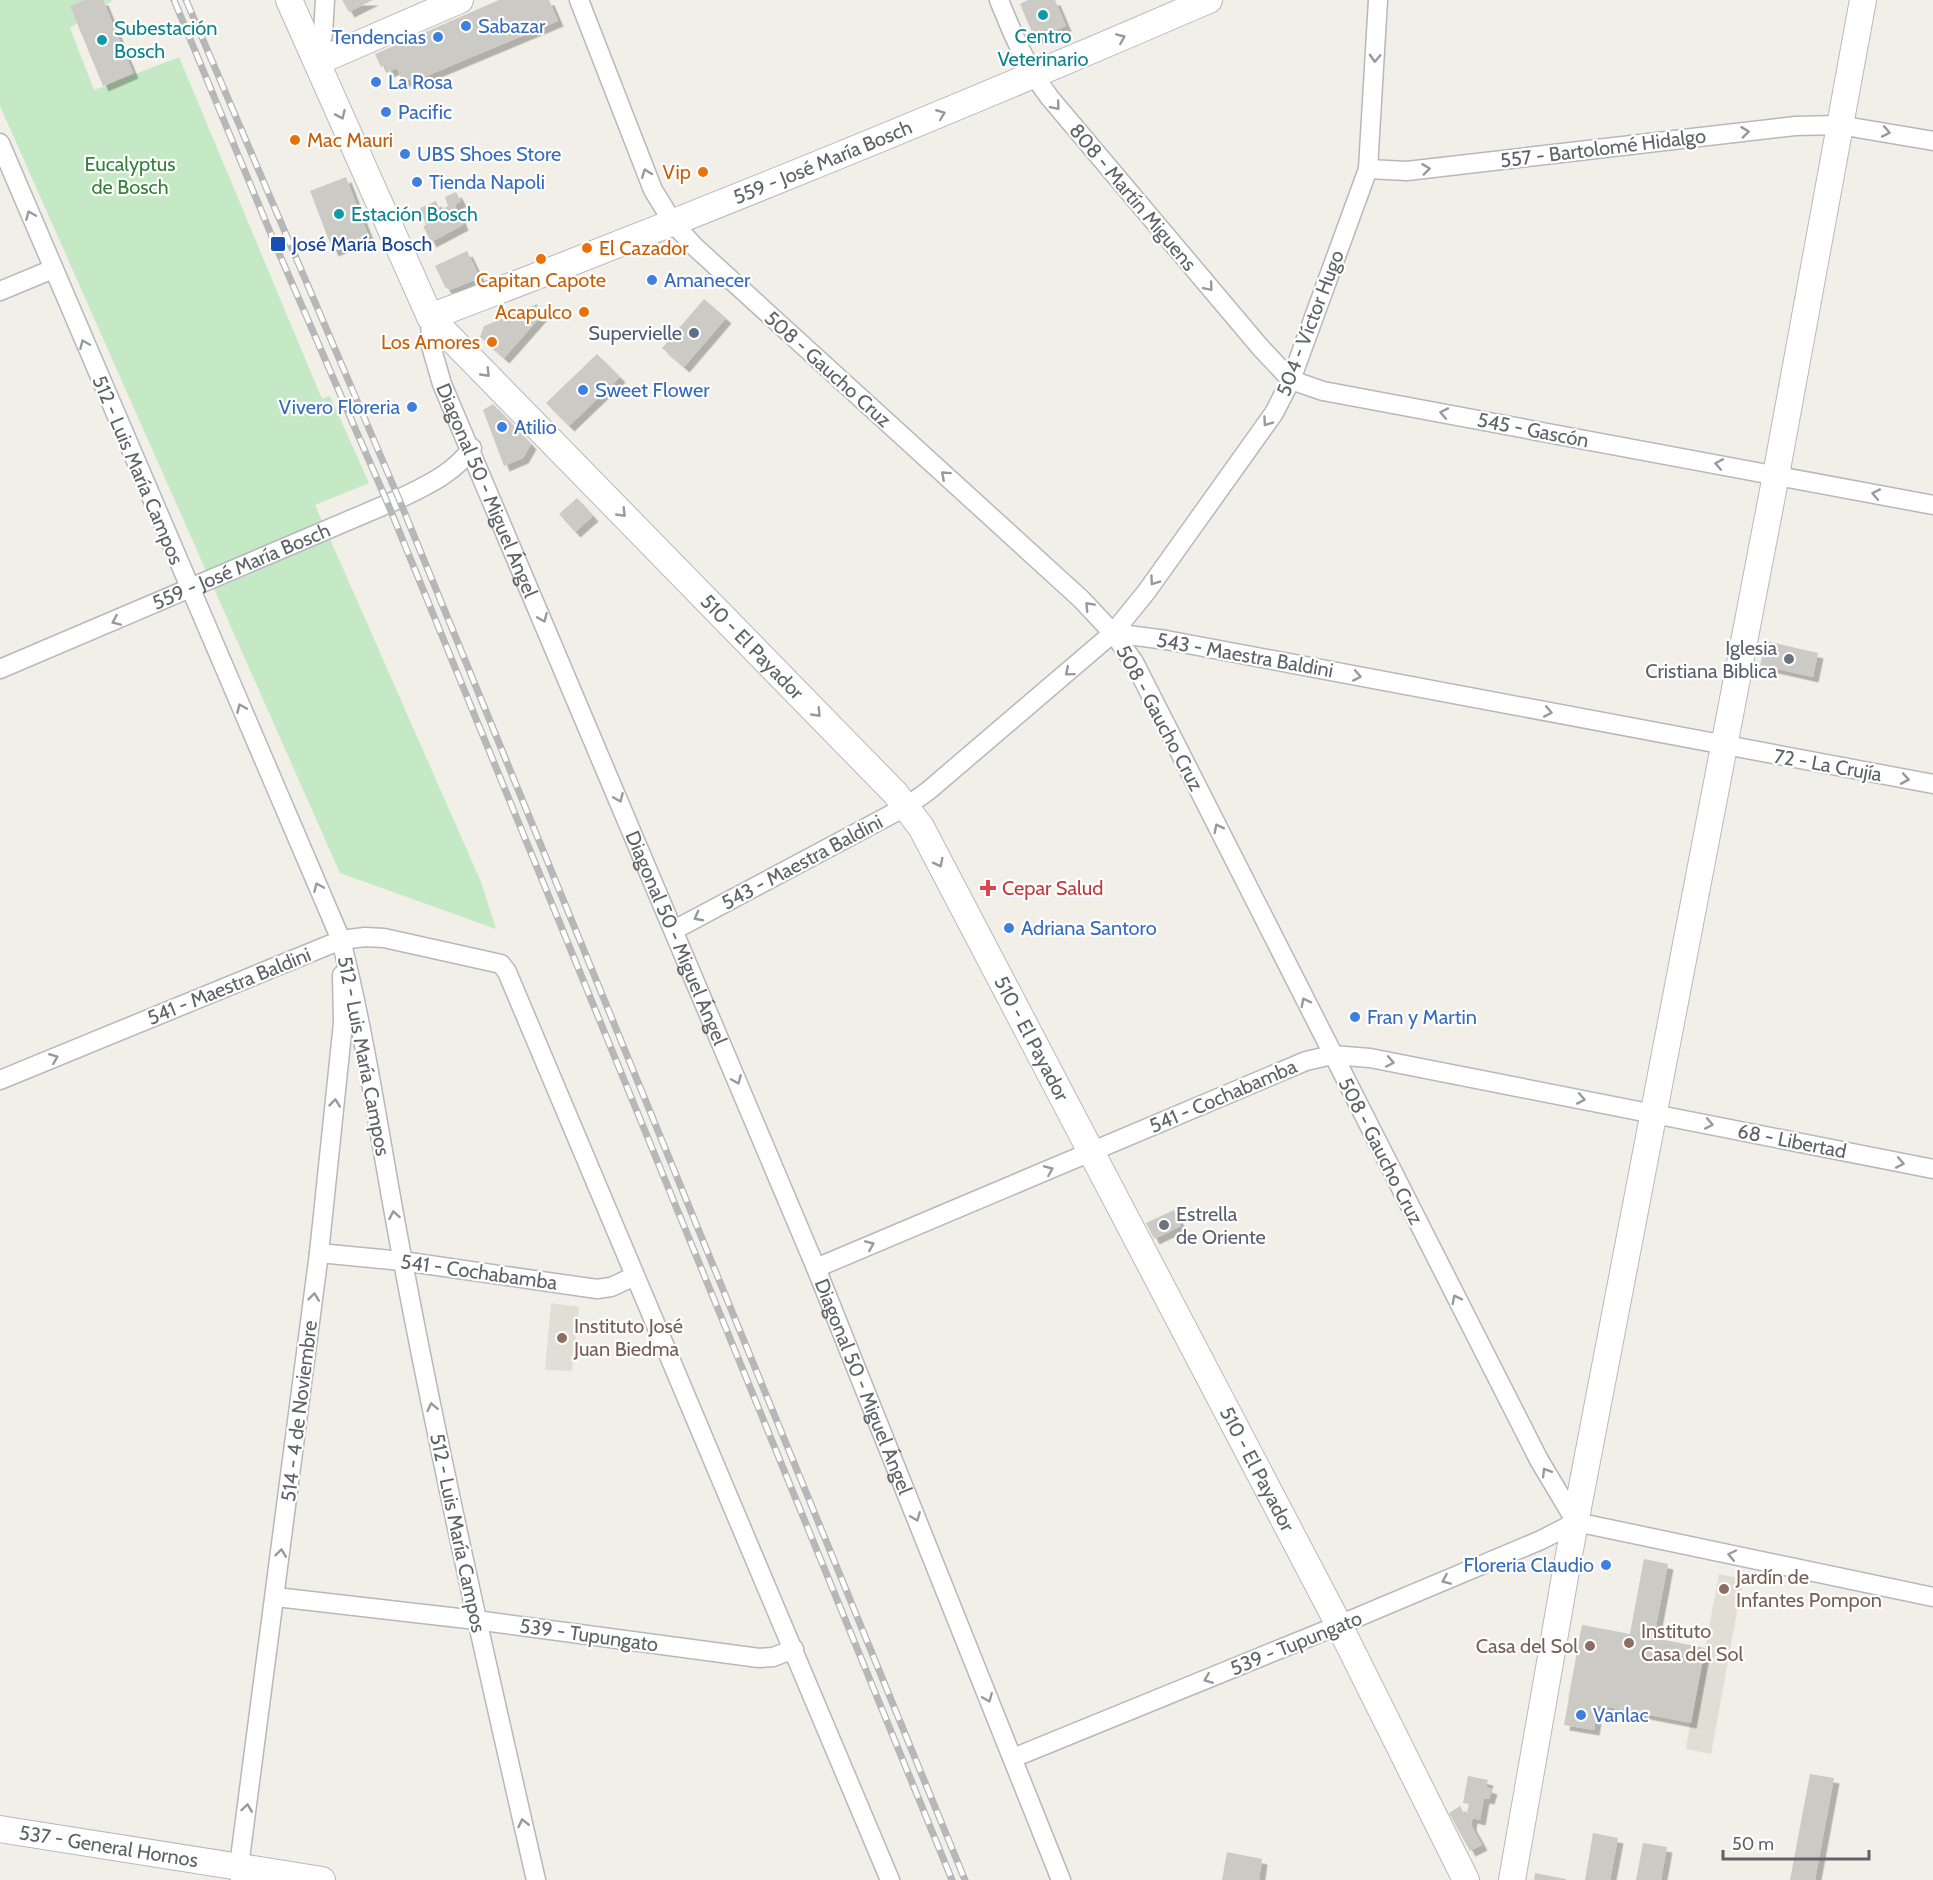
<svg xmlns="http://www.w3.org/2000/svg" width="1933" height="1880" font-family="Cabin,sans-serif">
<style>
.education{fill:#e1ded6}
.green{fill:#c5e8c5}
.building{fill:#cccac5;filter:url(#shadow)}
.lines{fill:none;stroke-linecap:round;stroke-linejoin:round}
.street-casing{stroke:#b5b8bc;stroke-width:21}
.secondary-casing{stroke:#b6babf;stroke-width:28}
.street{stroke:#fff;stroke-width:18}
.secondary{stroke:#fff;stroke-width:26}
.rail-casing{stroke:#b6b7b8;stroke-width:7}
.rail{stroke:#fff;stroke-width:4.5;stroke-dasharray:14;stroke-linecap:butt}
.oneway{stroke:#979a9d}
.culture-dot{fill:#0f9aa8;stroke:#fff;stroke-width:2}
.shop-dot{fill:#3f7fe0;stroke:#fff;stroke-width:2}
.food-dot{fill:#e8710a;stroke:#fff;stroke-width:2}
.transit-dot{fill:#1a4fb4;stroke:#fff;stroke-width:2}
.service-dot{fill:#5c6f8a;stroke:#fff;stroke-width:2}
.worship-dot{fill:#6b7280;stroke:#fff;stroke-width:2}
.health-dot{fill:#e0444e;stroke:#fff;stroke-width:2}
.education-dot{fill:#8d6e63;stroke:#fff;stroke-width:2}
.labels{text-anchor:middle;dominant-baseline:central;stroke-width:4.5;stroke-linejoin:round;paint-order:stroke}
.shop-label{font-size:20px;fill:#366cbe;stroke:#fff;text-anchor:start}
.culture-label{font-size:20px;fill:#0d838f;stroke:#fff;text-anchor:start}
.food-label{font-size:20px;fill:#c56008;stroke:#fff;text-anchor:end}
.street-label{font-size:20px;fill:#5f6368;stroke:#fff}
.park-label{font-size:20px;fill:#348238;stroke:#fff}
.transit-label{font-size:20px;fill:#164399;stroke:#fff;text-anchor:start}
.service-label{font-size:20px;fill:#4e5e75;stroke:#fff;text-anchor:end}
.worship-label{font-size:20px;fill:#5b616d;stroke:#fff;text-anchor:end}
.health-label{font-size:20px;fill:#be3a42;stroke:#fff;text-anchor:start}
.education-label{font-size:20px;fill:#785e54;stroke:#fff;text-anchor:start}
</style>
<defs>
<filter id="shadow"><feDropShadow dx="5.5" dy="5.5" stdDeviation="0" flood-color="#0004"/></filter>
</defs>
<rect width="100%" height="100%" fill="#f1efe8"/>
<path class="education" d="M551,1303L579,1307L572,1371L545,1370Z
M1644,1559L1668,1564L1655,1638L1705,1648L1719,1574L1743,1579L1711,1754L1686,1749L1690,1723L1568,1698L1582,1625L1630,1634Z"/>
<path class="green" d="M0,0H113L70,28L94,90L179,57L322,399L330,396L369,483L315,505L481,882L496,929L340,873L0,106Z"/>
<path class="building" d="M85,0H103L133,73L103,86L70,6Z
M342,0H373L349,12Z
M499,0H549L558,21L412,82L410,79L403,82L397,68L388,72L385,65L381,67L375,54Z
M1028,0H1055L1066,26L1035,39L1020,4Z
M346,177L369,237L333,251L310,191Z
M456,192L461,201L455,205L463,225L431,242L423,226L426,225L420,208L436,201L440,210L448,206L445,197Z
M467,251L480,278L450,290L445,287L435,266Z
M704,299L726,318L684,367L662,348Z
M537,304L542,315L504,358L480,337L484,326Z
M597,354L620,377L569,426L546,403Z
M493,404L531,444L523,458L504,466L483,410Z
M577,498L593,516L575,532L559,514Z
M1766,641L1818,653L1813,677L1760,665Z
M1174,1210L1181,1226L1154,1239L1146,1223Z
M1644,1559L1668,1564L1654,1638L1705,1648L1691,1723L1598,1705L1594,1730L1564,1725L1582,1625L1630,1634Z
M1810,1774L1834,1778L1815,1880H1790Z
M1468,1776L1488,1780L1486,1787L1492,1789L1489,1799L1484,1798L1480,1820L1472,1818L1471,1825L1482,1845L1470,1851L1449,1813L1460,1806L1466,1817L1469,1804L1463,1803Z
M1593,1833L1618,1838L1610,1880H1585Z
M1643,1843L1667,1847L1661,1880H1636Z
M1227,1852L1262,1859L1259,1880H1222Z
M1535,1873L1566,1879V1880H1534Z"/>
<g class="lines">
<defs>
<g id="street">
<path d="M579,0L653,190L674,224L695,247L1081,599L1113,633L1134,662L1539,1460L1576,1522"/>
<path d="M999,0C1013,35 1027,68 1050,98L1260,347L1291,380L1323,391L1933,505"/>
<path d="M317,62L323,33L325,0"/>
<path d="M0,143L341,940C368,1047 382,1155 403,1262C442,1469 489,1675 536,1880"/>
<path d="M1368,169L1407,171L1795,126L1839,125L1933,141"/>
<path d="M0,291L53,269"/>
<path id="s1" d="M430,317L431,346L442,384L816,1268L1061,1880"/>
<path d="M1113,633L1166,640L1933,784"/>
<path id="s2" d="M0,669L399,499C427,485 453,474 472,448"/>
<path d="M674,930L907,806L928,791L1113,633L1147,591L1274,413L1291,380L1368,169L1378,0"/>
<path d="M0,1080L341,940L365,937L384,938L501,964L507,972L890,1880"/>
<path d="M319,1253L402,1261L597,1289L611,1287L635,1276"/>
<path d="M816,1268L1306,1061L1332,1055L1370,1058L1933,1169"/>
<path d="M1576,1522L1933,1597"/>
<path d="M276,1597L476,1620L759,1658L773,1657L794,1649"/>
<path d="M1013,1758L1339,1625L1541,1540L1576,1522"/>
<path d="M240,1880L239,1866L319,1253L343,1023L342,975"/>
</g>
<g id="secondary">
<path id="s3" d="M289,0L430,317L895,793L921,827L1339,1625L1466,1880"/>
<path d="M317,62L460,0"/>
<path id="s4" d="M430,317C693,217 952,111 1209,0"/>
<path id="s5" d="M0,1829L322,1880"/>
<path d="M1512,1880L1567,1565L1776,475L1863,0"/>
</g>
</defs>
<use href="#street" class="street-casing"/>
<use href="#secondary" class="secondary-casing"/>
<use href="#street" class="street"/>
<use href="#secondary" class="secondary"/>
<defs>
<path id="rail" d="M174,0L275,244L388,504L952,1880
M186,0L399,499L965,1880"/>
</defs>
<use href="#rail" class="rail-casing"/>
<use href="#rail" class="rail"/>
</g>
<defs><path id="oneway-chevron" d="M-2-3.5L2.5 0L-2 3.5" fill="none" stroke-width="1.6" stroke-linecap="round" stroke-linejoin="round" transform="scale(1.5)"/></defs>
<g class="oneway">
<use href="#oneway-chevron" transform="translate(1121 38) rotate(-23)"/>
<use href="#oneway-chevron" transform="translate(1375 58) rotate(93)"/>
<use href="#oneway-chevron" transform="translate(1056 106) rotate(50)"/>
<use href="#oneway-chevron" transform="translate(941 114) rotate(-22)"/>
<use href="#oneway-chevron" transform="translate(341 115) rotate(66)"/>
<use href="#oneway-chevron" transform="translate(1745 132) rotate(-7)"/>
<use href="#oneway-chevron" transform="translate(1886 132) rotate(11)"/>
<use href="#oneway-chevron" transform="translate(1426 169) rotate(-7)"/>
<use href="#oneway-chevron" transform="translate(646 173) rotate(-111)"/>
<use href="#oneway-chevron" transform="translate(30 215) rotate(-113)"/>
<use href="#oneway-chevron" transform="translate(1209 287) rotate(50)"/>
<use href="#oneway-chevron" transform="translate(84 344) rotate(-113)"/>
<use href="#oneway-chevron" transform="translate(486 373) rotate(46)"/>
<use href="#oneway-chevron" transform="translate(1444 413) rotate(-169)"/>
<use href="#oneway-chevron" transform="translate(1267 422) rotate(125)"/>
<use href="#oneway-chevron" transform="translate(1719 464) rotate(-169)"/>
<use href="#oneway-chevron" transform="translate(945 475) rotate(-138)"/>
<use href="#oneway-chevron" transform="translate(1876 494) rotate(-169)"/>
<use href="#oneway-chevron" transform="translate(622 513) rotate(46)"/>
<use href="#oneway-chevron" transform="translate(1154 581) rotate(125)"/>
<use href="#oneway-chevron" transform="translate(1089 606) rotate(-133)"/>
<use href="#oneway-chevron" transform="translate(543 618) rotate(67)"/>
<use href="#oneway-chevron" transform="translate(116 621) rotate(157)"/>
<use href="#oneway-chevron" transform="translate(1069 672) rotate(140)"/>
<use href="#oneway-chevron" transform="translate(1357 676) rotate(11)"/>
<use href="#oneway-chevron" transform="translate(241 708) rotate(-113)"/>
<use href="#oneway-chevron" transform="translate(1548 712) rotate(11)"/>
<use href="#oneway-chevron" transform="translate(817 713) rotate(46)"/>
<use href="#oneway-chevron" transform="translate(1905 779) rotate(10)"/>
<use href="#oneway-chevron" transform="translate(619 798) rotate(67)"/>
<use href="#oneway-chevron" transform="translate(1218 828) rotate(-117)"/>
<use href="#oneway-chevron" transform="translate(939 863) rotate(63)"/>
<use href="#oneway-chevron" transform="translate(318 887) rotate(-113)"/>
<use href="#oneway-chevron" transform="translate(698 917) rotate(152)"/>
<use href="#oneway-chevron" transform="translate(1305 1002) rotate(-117)"/>
<use href="#oneway-chevron" transform="translate(54 1058) rotate(-22)"/>
<use href="#oneway-chevron" transform="translate(1390 1062) rotate(11)"/>
<use href="#oneway-chevron" transform="translate(737 1080) rotate(67)"/>
<use href="#oneway-chevron" transform="translate(1581 1099) rotate(11)"/>
<use href="#oneway-chevron" transform="translate(335 1103) rotate(-84)"/>
<use href="#oneway-chevron" transform="translate(1709 1124) rotate(11)"/>
<use href="#oneway-chevron" transform="translate(1900 1163) rotate(11)"/>
<use href="#oneway-chevron" transform="translate(1049 1170) rotate(-23)"/>
<use href="#oneway-chevron" transform="translate(394 1215) rotate(-100)"/>
<use href="#oneway-chevron" transform="translate(870 1245) rotate(-23)"/>
<use href="#oneway-chevron" transform="translate(314 1297) rotate(-83)"/>
<use href="#oneway-chevron" transform="translate(1456 1299) rotate(-117)"/>
<use href="#oneway-chevron" transform="translate(432 1407) rotate(-102)"/>
<use href="#oneway-chevron" transform="translate(1546 1472) rotate(-121)"/>
<use href="#oneway-chevron" transform="translate(916 1517) rotate(68)"/>
<use href="#oneway-chevron" transform="translate(281 1553) rotate(-83)"/>
<use href="#oneway-chevron" transform="translate(1732 1555) rotate(-168)"/>
<use href="#oneway-chevron" transform="translate(1446 1580) rotate(157)"/>
<use href="#oneway-chevron" transform="translate(1208 1679) rotate(158)"/>
<use href="#oneway-chevron" transform="translate(988 1698) rotate(68)"/>
<use href="#oneway-chevron" transform="translate(247 1808) rotate(-82)"/>
<use href="#oneway-chevron" transform="translate(523 1823) rotate(-103)"/>
</g>
<g class="culture-dot">
<circle cx="1043" cy="15" r="6"/>
<circle cx="102" cy="40" r="6"/>
<circle cx="339" cy="214" r="6"/>
</g>
<g class="shop-dot">
<circle cx="466" cy="26" r="6"/>
<circle cx="438" cy="37" r="6"/>
<circle cx="376" cy="82" r="6"/>
<circle cx="386" cy="112" r="6"/>
<circle cx="405" cy="154" r="6"/>
<circle cx="417" cy="182" r="6"/>
<circle cx="652" cy="280" r="6"/>
<circle cx="583" cy="390" r="6"/>
<circle cx="412" cy="407" r="6"/>
<circle cx="502" cy="427" r="6"/>
<circle cx="1009" cy="928" r="6"/>
<circle cx="1355" cy="1017" r="6"/>
<circle cx="1606" cy="1565" r="6"/>
<circle cx="1581" cy="1715" r="6"/>
</g>
<g class="food-dot">
<circle cx="295" cy="140" r="6"/>
<circle cx="703" cy="172" r="6"/>
<circle cx="587" cy="248" r="6"/>
<circle cx="541" cy="259" r="6"/>
<circle cx="584" cy="312" r="6"/>
<circle cx="492" cy="342" r="6"/>
</g>
<rect class="transit-dot" x="270" y="236" width="16" height="16" rx="3"/>
<circle class="service-dot" cx="694" cy="333" r="6"/>
<g class="worship-dot">
<circle cx="1789" cy="659" r="6"/>
<circle cx="1164" cy="1225" r="6"/>
</g>
<path class="health-dot" d="M985 879h6v6h6v6h-6v6h-6v-6h-6v-6h6z"/>
<g class="education-dot">
<circle cx="562" cy="1338" r="6"/>
<circle cx="1724" cy="1589" r="6"/>
<circle cx="1629" cy="1643" r="6"/>
<circle cx="1590" cy="1646" r="6"/>
</g>
<g class="labels">
<g class="shop-label">
<text x="478" y="26">Sabazar</text>
<text x="426" y="37" text-anchor="end">Tendencias</text>
<text x="388" y="82">La Rosa</text>
<text x="398" y="112">Pacific</text>
<text x="417" y="154">UBS Shoes Store</text>
<text x="429" y="182">Tienda Napoli</text>
<text x="664" y="280">Amanecer</text>
<text x="595" y="390">Sweet Flower</text>
<text x="400" y="407" text-anchor="end">Vivero Floreria</text>
<text x="514" y="427">Atilio</text>
<text x="1021" y="928">Adriana Santoro</text>
<text x="1367" y="1017">Fran y Martin</text>
<text x="1594" y="1565" text-anchor="end">Floreria Claudio</text>
<text x="1593" y="1715">Vanlac</text>
</g>
<g class="culture-label">
<text x="114" y="28">Subestación<tspan x="114" dy="23">Bosch</tspan></text>
<text x="1043" y="36" text-anchor="middle">Centro<tspan x="1043" dy="23">Veterinario</tspan></text>
<text x="351" y="214">Estación Bosch</text>
</g>
<g class="food-label">
<text x="307" y="140" text-anchor="start">Mac Mauri</text>
<text x="691" y="172">Vip</text>
<text x="599" y="248" text-anchor="start">El Cazador</text>
<text x="541" y="280" text-anchor="middle">Capitan Capote</text>
<text x="572" y="312">Acapulco</text>
<text x="480" y="342">Los Amores</text>
</g>
<g class="street-label">
<text transform="translate(1603 148) rotate(-7)">557 - Bartolomé Hidalgo</text>
<text stroke="none"><textPath href="#s4" startOffset="422">559 - José María Bosch</textPath></text>
<text transform="translate(1133 197) rotate(50)">808 - Martín Miguens</text>
<text transform="translate(1310 323) rotate(-69)">504 - Víctor Hugo</text>
<text transform="translate(828 369) rotate(42)">508 - Gaucho Cruz</text>
<text transform="translate(1533 430) rotate(11)">545 - Gascón</text>
<text transform="translate(138 470) rotate(67)">512 - Luis María Campos</text>
<text stroke="none"><textPath href="#s1" startOffset="184">Diagonal 50 - Miguel Ángel</textPath></text>
<text stroke="none"><textPath href="#s2" startOffset="262">559 - José María Bosch</textPath></text>
<text stroke="none"><textPath href="#s3" startOffset="808">510 - El Payador</textPath></text>
<text transform="translate(1245 655) rotate(10)">543 - Maestra Baldini</text>
<text transform="translate(1160 718) rotate(62)">508 - Gaucho Cruz</text>
<text transform="translate(1828 765) rotate(10)">72 - La Crujía</text>
<text transform="translate(802 862) rotate(-28)">543 - Maestra Baldini</text>
<text stroke="none"><textPath href="#s1" startOffset="670">Diagonal 50 - Miguel Ángel</textPath></text>
<text transform="translate(229 986) rotate(-22)">541 - Maestra Baldini</text>
<text stroke="none"><textPath href="#s3" startOffset="1294">510 - El Payador</textPath></text>
<text transform="translate(364 1056) rotate(79)">512 - Luis María Campos</text>
<text transform="translate(1223 1096) rotate(-23)">541 - Cochabamba</text>
<text transform="translate(1792 1141) rotate(11)">68 - Libertad</text>
<text transform="translate(1381 1151) rotate(63)">508 - Gaucho Cruz</text>
<text transform="translate(479 1272) rotate(8)">541 - Cochabamba</text>
<text stroke="none"><textPath href="#s1" startOffset="1156">Diagonal 50 - Miguel Ángel</textPath></text>
<text transform="translate(299 1411) rotate(-83)">514 - 4 de Noviembre</text>
<text stroke="none"><textPath href="#s3" startOffset="1780">510 - El Payador</textPath></text>
<text transform="translate(458 1533) rotate(78)">512 - Luis María Campos</text>
<text transform="translate(589 1635) rotate(8)">539 - Tupungato</text>
<text transform="translate(1296 1643) rotate(-22)">539 - Tupungato</text>
<text stroke="none"><textPath href="#s5" startOffset="110">537 - General Hornos</textPath></text>
</g>
<g class="park-label">
<text x="130" y="164">Eucalyptus<tspan x="130" dy="23">de Bosch</tspan></text>
</g>
<g class="transit-label">
<text x="292" y="244">José María Bosch</text>
</g>
<g class="service-label">
<text x="682" y="333">Supervielle</text>
</g>
<g class="worship-label">
<text x="1777" y="648">Iglesia<tspan x="1777" dy="23">Cristiana Biblica</tspan></text>
<text x="1176" y="1214" text-anchor="start">Estrella<tspan x="1176" dy="23">de Oriente</tspan></text>
</g>
<g class="health-label">
<text x="1002" y="888">Cepar Salud</text>
</g>
<g class="education-label">
<text x="574" y="1326">Instituto José<tspan x="574" dy="23">Juan Biedma</tspan></text>
<text x="1736" y="1577">Jardín de<tspan x="1736" dy="23">Infantes Pompon</tspan></text>
<text x="1641" y="1631">Instituto<tspan x="1641" dy="23">Casa del Sol</tspan></text>
<text x="1578" y="1646" text-anchor="end">Casa del Sol</text>
</g>
</g>
<path d="M1723 1850v9h146v-9" fill="none" stroke="#5f6368" stroke-width="3"/>
<text x="1732" y="1850" font-size="18" fill="#5f6368" stroke="#ffffff" stroke-width="4.5" paint-order="stroke">50 m</text>
</svg>
